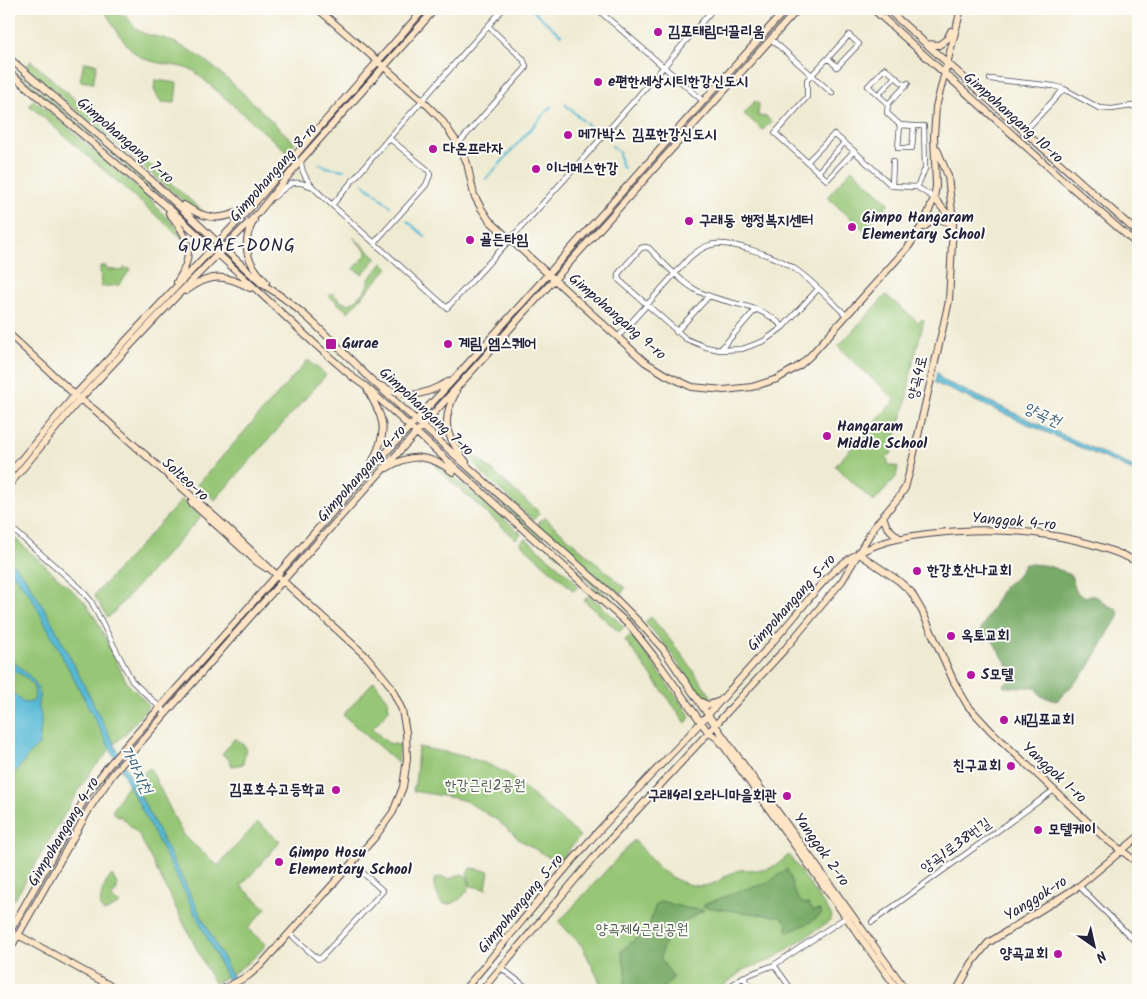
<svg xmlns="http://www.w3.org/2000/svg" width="1147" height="999" font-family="Kalam,'Poor Story',sans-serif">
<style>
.green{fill:#96c676;stroke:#5c7458}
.forest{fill:#78ab67;stroke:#4d6651}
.water{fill:#57bad6;stroke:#3c6e88}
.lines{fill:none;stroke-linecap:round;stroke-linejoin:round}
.stream{stroke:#57bad6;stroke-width:2}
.street-casing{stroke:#414052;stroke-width:6}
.secondary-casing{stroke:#414052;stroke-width:8}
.street{stroke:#fff;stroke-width:4.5}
.secondary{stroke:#fde5c5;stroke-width:6}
.poi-dot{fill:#b5179e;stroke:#fdfcf7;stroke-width:2}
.labels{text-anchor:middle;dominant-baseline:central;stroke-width:4;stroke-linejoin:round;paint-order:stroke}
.poi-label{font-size:15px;font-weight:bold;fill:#22223b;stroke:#fdfcf7;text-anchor:start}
.street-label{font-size:15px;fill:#22223b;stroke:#fdfcf7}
.park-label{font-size:15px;fill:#4b5b50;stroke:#fdfcf7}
.water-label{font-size:16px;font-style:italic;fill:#375f79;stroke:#fdfcf7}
.quarter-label{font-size:18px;letter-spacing:1px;fill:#22223b;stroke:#fdfcf7}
</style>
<rect width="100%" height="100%" fill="#fdfcf7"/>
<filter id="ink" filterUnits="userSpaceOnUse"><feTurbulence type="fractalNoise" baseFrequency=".02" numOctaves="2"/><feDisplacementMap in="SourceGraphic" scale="10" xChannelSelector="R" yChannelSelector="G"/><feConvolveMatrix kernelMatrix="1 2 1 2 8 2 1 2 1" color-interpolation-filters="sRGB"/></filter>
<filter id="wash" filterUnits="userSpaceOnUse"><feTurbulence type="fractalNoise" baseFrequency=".0096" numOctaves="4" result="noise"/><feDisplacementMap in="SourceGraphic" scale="20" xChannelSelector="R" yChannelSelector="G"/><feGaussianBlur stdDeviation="1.12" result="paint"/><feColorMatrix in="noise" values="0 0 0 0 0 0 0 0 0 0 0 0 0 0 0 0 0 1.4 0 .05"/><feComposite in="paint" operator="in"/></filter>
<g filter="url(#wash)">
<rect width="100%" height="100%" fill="#efebd3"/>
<path class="green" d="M105,12L126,15C138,35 142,33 163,38C172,41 182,46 191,51C226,73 263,114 295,143L287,152L194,71C180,65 165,65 151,61C129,56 117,30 105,12Z
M31,61L205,213L192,208L31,72L26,67Z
M84,62L97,64L93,83L80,81Z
M21,75L126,163L162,196H159L20,77Z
M155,80L177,83L175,103L161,102L154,90Z
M33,100L45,108L151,199L158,209L178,228L183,239L29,105Z
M755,101L759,104L758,116L767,117L771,122L763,130L744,114Z
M852,169L889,203L864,230L827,197Z
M353,237L377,258L362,274L354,269L366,255V251Z
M383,263L388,268L348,312L329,296L332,293L342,302L349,304L353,302L365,291L369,279Z
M100,266H106V269L123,271L124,268L131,269L119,285L101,287Z
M886,295L918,322L923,319L924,320L912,367L905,407L896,434L891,454L886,457L889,465L898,467L896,477L874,502L835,466L895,400L838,347Z
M308,360L326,375L215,500L197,485Z
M455,438L540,513L533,520L483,474C474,461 462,453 454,439Z
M438,464L446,469L472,493L485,502L521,534L516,539L435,467Z
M467,472H469L603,592L625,611L632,621L630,622L608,600L467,474Z
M182,500L201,517L108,618L94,595Z
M544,517L625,588L621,594L602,581L537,524Z
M9,533L84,601L97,621L127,683L146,702L148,707L125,734L109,749L107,754L93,769L80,788L15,899L9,897Z
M525,538L573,579L578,587L574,591L520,543Z
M589,596L601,605L624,627L619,632L584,600Z
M651,617L680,652L711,696L709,698L701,696L666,646L645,622Z
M632,634L689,714V719L686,723L625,640Z
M374,681L388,700L389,710L372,729L388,743L400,745L398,763L343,715Z
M235,738L246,747L243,764L232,766L229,759L222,754Z
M418,747C449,753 478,757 506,773L580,836L558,863L520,840L497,820L466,801L455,798L413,791L416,777Z
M150,768L183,835L218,866L258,822L280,842L241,886L266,908L248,929L266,945C252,961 234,975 214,983L139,835L124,819L112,812L125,788Z
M634,840C643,848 648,858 657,866C669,878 691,889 709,885C720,882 729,872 740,870C746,869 752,870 759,870C771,871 780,862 789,855L832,916L830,921L771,960L743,970L718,990H604L582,946L559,922Z
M471,868L489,871L486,889L471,886L467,873Z
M462,874C469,877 471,883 468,890C461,899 453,907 441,903L434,886V880L439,877L450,879Z
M112,875L117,884V890L111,898L120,904L104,912L100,907C101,894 103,885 112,875Z"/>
<path class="forest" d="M1025,564C1048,564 1052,567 1071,575C1075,584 1073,594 1085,597C1099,591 1101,606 1116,608L1119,613L1118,617L1087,670L1057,701L1041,696L1036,687H1005L1004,684L1013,678L1012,672L992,640L990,638L984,641L979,637L981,629L1004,586L1015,579Z
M787,869C794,884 790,890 802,903L808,904L814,911L819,910L822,912C816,922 800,926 790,932L787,931V923L781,917L704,907L703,905L748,888L766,884Z
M661,901L685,908L704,910C684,922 661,933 661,960L673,976C665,996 642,990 624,990L626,972L621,951L648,929L656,904Z"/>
<path class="water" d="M937,372L942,380L1138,469V473L935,383Z
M9,560L24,576L49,616L239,990H233L185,893L32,598L9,568Z
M9,658C19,667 37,679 39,694C40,698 37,702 38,706C39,710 41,714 41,718C42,727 39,736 39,745C27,753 22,768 9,777V685L14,694L24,703L33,702C40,684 25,675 10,669L9,671Z"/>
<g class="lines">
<path class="stream" d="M531,9L561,35
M565,104L583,121
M538,121L551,106
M586,123L594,131
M520,141L536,123
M612,146L619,152L621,165L624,168
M319,164L325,166
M499,165L518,143
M326,167L344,170
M486,179L497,167
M364,184L379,196
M381,198L390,206
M407,221L426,237"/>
</g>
</g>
<g filter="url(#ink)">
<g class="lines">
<defs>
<path id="street" d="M503,9L389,138L332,205L447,308C538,210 627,111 713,9
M597,9L703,101
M771,39L832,93
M828,58L849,35L859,44L837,67L828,58L807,80V97L775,133L827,180L854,151L892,186L917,187L934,198
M990,79L1054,86L1064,89
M908,83L888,104L887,113L900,125L898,148H912L914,126H924L925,169L917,187
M878,95L895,77
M888,104L868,86L885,68L906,86
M900,125L914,126
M1024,132L1064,89L1099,108L1112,109L1138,105
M458,144L525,69L526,66L523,59L488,26
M301,161C301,180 319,193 332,205
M807,162L834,134L854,151
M818,172L844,143
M892,186L893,161
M274,197C288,185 292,178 310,186
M375,242L426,185L430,175L429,171L389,138
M783,327C761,303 730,306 702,293C686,287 661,261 649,248L645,247L641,248L618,274L619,280L686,339L706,347L720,350L742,349L764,341L783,327L818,289
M676,332L709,296
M618,337L689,258C697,251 705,245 716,244C733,242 778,257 792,267C812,280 829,299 846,315
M720,350L756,309
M9,526L80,588L91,601L132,681L166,713
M1079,886L1138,944
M872,922L1054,790
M289,933L318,959L321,958L383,891L352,863
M774,965L792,990
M501,968L530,990
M743,977L753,990
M725,990L743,977L774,965L848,916"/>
<path id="secondary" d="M318,9L422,100L441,119L460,147L467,163L474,195L481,208L489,220L504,234L645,362L666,375L692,387L724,390L752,387L777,379L799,366L810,356L909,246L925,221L934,198L936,186L934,136L936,107L961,9
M873,9L1062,179L1138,245
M887,9L1138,233
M927,44L939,45L947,39L951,31
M9,58L151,180L262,284C306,309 339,350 376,384C454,455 532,524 611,594L638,621L663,649L715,725L906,990
M9,72L172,211L317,346L355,379L365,386L631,627L653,655L708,732L717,738L723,745L898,990
M937,149L948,176L953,222
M184,205C208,222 223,220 249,208
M169,213C190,237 195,255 177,282
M254,220C240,245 247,263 266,282
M924,227C934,218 941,218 953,225
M186,291C210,273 225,274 250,288
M9,334L75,395L96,411L224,525L283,581L368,658L390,685L402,710L406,732L407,759L403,787L393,812L375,837L261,965L248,976L221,990
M381,386C408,400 422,396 448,382
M368,391C387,425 387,430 371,465
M456,392C440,422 446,436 466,462
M387,468C412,452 430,455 453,472
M9,474L75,395L252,206L310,138L424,9
M9,485L80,399L171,302L258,213L301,160L435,9
M191,502L257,562L266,568
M883,516L887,527L899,538
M858,553L899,581L911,592L922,611L954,682L968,706L991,731L1106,839L1138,863
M699,701L708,705L720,701
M9,933L88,793L109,765L368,472L454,379L786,9
M18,935L118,990
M9,951L91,806L113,774L251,616L798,9
M464,990C506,942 544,892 586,845C633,792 684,743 730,690C752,666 773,642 794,617C813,594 832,567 859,553C881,541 903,537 927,534C996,525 1074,531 1138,562
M482,990L596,855L785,649L842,581L874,527L899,497L905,488L911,466L949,301L953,225L949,216L934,198
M957,990L972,963L988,943L1079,886L1138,837"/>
</defs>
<use href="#street" class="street-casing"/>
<use href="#secondary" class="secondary-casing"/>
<use href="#street" class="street"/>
<use href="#secondary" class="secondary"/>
</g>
</g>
<g class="poi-dot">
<circle cx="658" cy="32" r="5"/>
<circle cx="598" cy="82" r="5"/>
<circle cx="568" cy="135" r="5"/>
<circle cx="433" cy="149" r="5"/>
<circle cx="536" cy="169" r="5"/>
<circle cx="689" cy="221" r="5"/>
<circle cx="852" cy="227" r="5"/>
<circle cx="470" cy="240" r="5"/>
<rect x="325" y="338" width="12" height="12" rx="2.5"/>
<circle cx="448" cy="344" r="5"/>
<circle cx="827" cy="436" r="5"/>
<circle cx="917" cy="571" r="5"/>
<circle cx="951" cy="636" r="5"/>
<circle cx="971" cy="675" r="5"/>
<circle cx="1004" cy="720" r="5"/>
<circle cx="1011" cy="766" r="5"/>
<circle cx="336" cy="790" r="5"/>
<circle cx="787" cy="796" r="5"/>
<circle cx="1038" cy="830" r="5"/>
<circle cx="279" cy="862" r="5"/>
<circle cx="1058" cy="954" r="5"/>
</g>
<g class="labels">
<g class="poi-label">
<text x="668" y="32">김포태림더끌리움</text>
<text x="608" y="82">e편한세상시티한강신도시</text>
<text x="578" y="135">메가박스 김포한강신도시</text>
<text x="443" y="149">다온프라자</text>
<text x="546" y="169">이너메스한강</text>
<text x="862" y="218">Gimpo Hangaram<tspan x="862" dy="17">Elementary School</tspan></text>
<text x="699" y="221">구래동 행정복지센터</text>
<text x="480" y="240">골든타임</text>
<text x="342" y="344">Gurae</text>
<text x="458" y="344">계림 엠스퀘어</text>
<text x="837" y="427">Hangaram<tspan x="837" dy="17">Middle School</tspan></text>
<text x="927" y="571">한강호산나교회</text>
<text x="961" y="636">옥토교회</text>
<text x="981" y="675">S모텔</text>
<text x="1014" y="720">새김포교회</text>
<text x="1001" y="766" text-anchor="end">친구교회</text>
<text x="326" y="790" text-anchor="end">김포호수고등학교</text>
<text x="777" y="796" text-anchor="end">구래4리오라니마을회관</text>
<text x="1048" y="830">모텔케이</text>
<text x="289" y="853">Gimpo Hosu<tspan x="289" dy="17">Elementary School</tspan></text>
<text x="1048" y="954" text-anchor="end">양곡교회</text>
</g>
<g class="street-label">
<text transform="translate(1013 118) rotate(42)">Gimpohangang 10-ro</text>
<text transform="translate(125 141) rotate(41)">Gimpohangang 7-ro</text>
<text transform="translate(274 173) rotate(-49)">Gimpohangang 8-ro</text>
<text transform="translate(617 317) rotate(41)">Gimpohangang 9-ro</text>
<text transform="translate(918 378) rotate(-77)">양곡4로</text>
<text transform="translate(426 412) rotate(43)">Gimpohangang 7-ro</text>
<text transform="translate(362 474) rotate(-48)">Gimpohangang 4-ro</text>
<text transform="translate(185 480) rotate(42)">Solteo-ro</text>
<text transform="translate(1014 522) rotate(5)">Yanggok 4-ro</text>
<text transform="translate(792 603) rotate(-48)">Gimpohangang 5-ro</text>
<text transform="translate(1054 773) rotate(43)">Yanggok 1-ro</text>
<text transform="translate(64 832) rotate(-59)">Gimpohangang 4-ro</text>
<text transform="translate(956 846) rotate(-36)">양곡1로38번길</text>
<text transform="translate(821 850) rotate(55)">Yanggok 2-ro</text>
<text transform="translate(1036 899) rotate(-32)">Yanggok-ro</text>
<text transform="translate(521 904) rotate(-50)">Gimpohangang 5-ro</text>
</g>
<g class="park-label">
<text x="485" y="786">한강근린2공원</text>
<text x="642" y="930">양곡제4근린공원</text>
</g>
<g class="water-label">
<text transform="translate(1042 415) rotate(24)">양곡천</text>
<text transform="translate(136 770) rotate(63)">가마지천</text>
</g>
<g class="quarter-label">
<text x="237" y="246">GURAE-DONG</text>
</g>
</g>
<rect width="1147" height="999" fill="none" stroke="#fdfcf7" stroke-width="30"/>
<g transform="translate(1094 946) rotate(146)" stroke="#fdfcf7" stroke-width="4" paint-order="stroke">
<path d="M0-4L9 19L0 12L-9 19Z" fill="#22223b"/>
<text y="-8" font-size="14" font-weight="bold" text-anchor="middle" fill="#22223b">N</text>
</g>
</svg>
